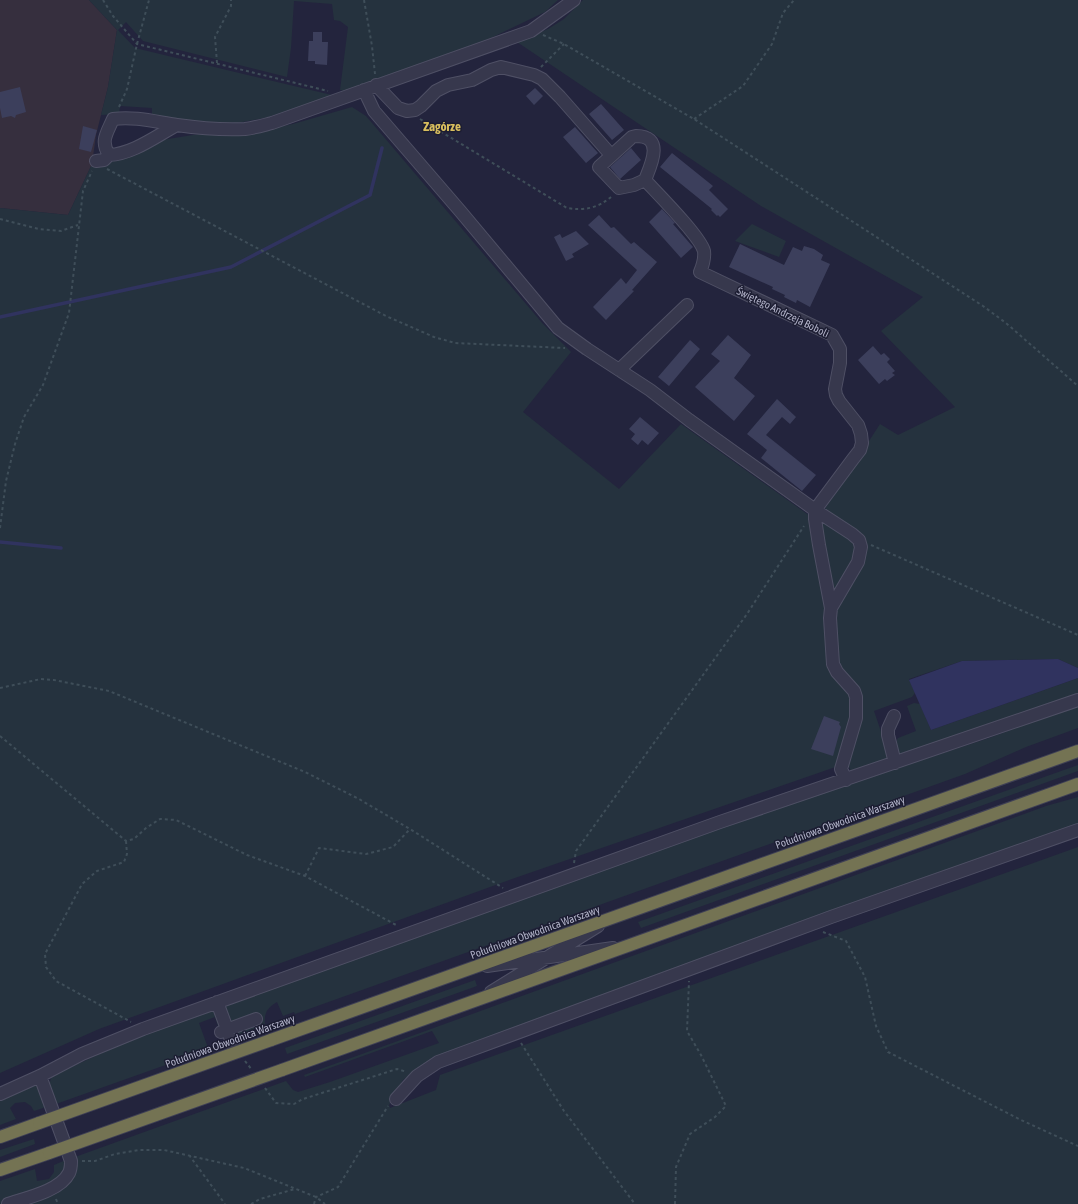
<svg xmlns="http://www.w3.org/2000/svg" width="1078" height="1204" font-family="'Asap Condensed',sans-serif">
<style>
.medical{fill:#362f3e}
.green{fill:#25323e}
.water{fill:#30335f}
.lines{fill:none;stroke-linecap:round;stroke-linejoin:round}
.stream{stroke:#30335f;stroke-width:3.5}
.building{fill:#3c3f5c}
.minor-casing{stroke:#4f5065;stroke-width:14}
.highway-casing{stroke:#3f4055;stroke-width:14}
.path{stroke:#3f4e59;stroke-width:2;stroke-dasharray:3 3;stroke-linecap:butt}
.minor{stroke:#37384d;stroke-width:12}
.highway{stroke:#747353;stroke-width:12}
.highway-bridge-casing{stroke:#3f4055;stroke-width:14;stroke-linecap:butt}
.highway-bridge{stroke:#747353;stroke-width:12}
.labels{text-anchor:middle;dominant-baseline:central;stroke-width:3;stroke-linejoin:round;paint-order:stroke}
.street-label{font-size:11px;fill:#b2b3c9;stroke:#1c1d32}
.quarter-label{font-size:13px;font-weight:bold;fill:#d8be5e;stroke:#1c1d32}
</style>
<rect width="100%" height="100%" fill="#23243d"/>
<path class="medical" d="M0,0H89L117,30L108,87L96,135L92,164L68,215L0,208Z"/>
<path class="green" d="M89,0H558L545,12L491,38L345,91L340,90L348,27L340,21L334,20L332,4L294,1L291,48L287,77L143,41L126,22L118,30L135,48L336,96L265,118L237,123L183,121L152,116V108L120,106L119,114L101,115L108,87L117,30Z
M583,0H1078V668L1058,659L962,661L909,679L915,693L912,697L874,711L889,755V758L852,773L847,763L512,879L99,1029L0,1073V208L68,215L92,164H107L162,140L199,134L250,133L293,124L352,107L366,116L543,324L571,352L523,412L619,489L681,424L817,521L880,424L898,435L955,407L881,331L923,297L761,206L517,42L548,29L564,19Z
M752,224L786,241L779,257L735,241Z
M1078,678V694L910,755L903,756C896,751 893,746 898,738L916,731L907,706L914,703L920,704L931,730Z
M1078,705V728L1026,747L965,774L295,1014L294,1012L283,1016L277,1002C267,1008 264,1013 265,1024L236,1037V1034L240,1028L237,1023L229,1020L224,1011L227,1004L775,808L989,738Z
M1078,765V771L641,928L638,922Z
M1078,797V826L979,859L452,1050L435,1057L403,1080L389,1105L390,1108L436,1090L440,1075L1078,847V1204H14L67,1181L75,1157L286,1081L293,1090L298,1092L330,1082L439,1043L432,1031L305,1077L304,1075L1046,806Z
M475,980L477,986L287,1054L285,1048Z
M214,1009L221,1016L219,1029L215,1017L199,1023L208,1048L174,1062L56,1104L49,1086L51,1078L54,1075L145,1033Z
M33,1086H38L49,1106L34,1111L31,1106L25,1102L15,1103L10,1108L16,1119L0,1125V1098Z
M34,1139L35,1144L0,1157V1150Z
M68,1159L66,1173L48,1188L0,1204V1181L35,1169L37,1181L49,1179L54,1172V1165Z"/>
<path class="water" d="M1058,659L1078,668V678L931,730L909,680L962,661Z"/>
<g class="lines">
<path class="stream" d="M0,317L231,267L370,195L382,148
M0,542L61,548"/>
</g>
<path class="building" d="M313,32H322V42H328L327,65L315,64V61H308L309,41H313Z
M20,87L26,112L16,115L15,118L11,116L2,118L0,108V92Z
M535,88L543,96L534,105L526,96Z
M601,104L624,130L612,140L589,114Z
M83,126L97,130L91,152L79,149Z
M575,127L598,153L586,163L563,137Z
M631,148L641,160L620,179L610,167Z
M672,153L713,186L709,190L728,209L720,217L718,215L717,216L711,210L712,209L660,167Z
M662,209L675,223L673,224L693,247L681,258L649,222Z
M599,215L611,228L614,227L631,244L634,242L657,262L632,290L634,291L606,320L593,307L621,278L626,284L637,270L588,225Z
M576,231L589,244L572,254L574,257L566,261L554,237L560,234L562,238Z
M740,244L784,265L793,247L802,251L804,246L814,249L823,255L821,260L830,264L810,307L797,300L796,303L784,297L785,295L772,289L773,287L729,267Z
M728,335L751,355L734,378L755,396L734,421L695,387L720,361L711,354Z
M690,340L700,349L669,386L658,377Z
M873,346L881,355L884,353L890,359L887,362L895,371L892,373L895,375L887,381L885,379L879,384L858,360Z
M777,399L796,417L790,424L782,417L766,435L816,475L802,491L761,458L767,450L747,434Z
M640,417L659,433L648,445L642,440L638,445L631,439L635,434L629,429Z
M824,716L840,722L839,724L841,727L833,756L811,749Z"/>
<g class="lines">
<defs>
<path id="minor" d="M376,85L398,108L407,111L415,110L421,106L436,91L448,85L472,80L491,70L501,67L534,75L542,79L560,97L611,155
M364,90L374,111L461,212L558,328L587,349L650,390L689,420L815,510V519L819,545L831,608
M177,125C156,136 133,154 109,155C100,141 107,133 113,119C135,116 156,122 177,125C198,128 224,130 245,129C254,128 264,125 272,123L531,31L574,0
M636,136C665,136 651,165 645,180L634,185L619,188L599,167L632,137Z
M96,161L104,160L109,155
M645,180C657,193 700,236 704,251C705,259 703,265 700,272L832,335L840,349V363L835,389L836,395L839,401L858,425L861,434L862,443L860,450L853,459L815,510L852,534L859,540L861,547L858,562L831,608L830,618L833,664L837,672L854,691L856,697V718L841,769L846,780
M619,370L687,305
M894,716L888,729V735L895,763
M487,966L613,948
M491,992L598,926
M217,1002L233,1045
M221,1032L256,1019
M0,1094L40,1076L82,1054L143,1029L720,822L1078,700
M396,1099L417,1076L438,1062L831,917L1078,830
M8,1204C26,1198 60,1191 69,1173C71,1169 71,1165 71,1161L40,1076"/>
<path id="highway" d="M271,1040L1078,751
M282,1070L1078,784
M0,1137L39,1123
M0,1170L49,1153"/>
</defs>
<use href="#minor" class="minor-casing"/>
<use href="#highway" class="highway-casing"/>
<path class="path" d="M103,0L113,16L137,44L328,91
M364,0L372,46L375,74
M543,35L564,44L694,119L983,306L1006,323L1078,386
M217,63L215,37L231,6V0
M541,67L564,44
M119,107L127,89L137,44L149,0
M420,119L567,208C584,211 598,208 611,197
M694,119L743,86L772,44L783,13L794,0
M107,169L386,316L434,337L455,343L565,348
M0,219L39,229L61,231L78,225
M0,528L6,481L15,444L24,417L43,385L69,313L83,191L92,171
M871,545L1078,635
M0,688L41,679L54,680L109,691L305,772L359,799L410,829L503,888
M0,736L126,841L134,839L146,828L160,819L176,820L247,855L305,876L398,926
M126,841L127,854L124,862L97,871L82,884L45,954L46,967L56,981L131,1022
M574,863L576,851L747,614L804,526
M305,876L319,848L366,854L393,847L410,829
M823,932L846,941L865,977L876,1026L888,1052L1021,1120L1078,1146
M521,1043L564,1111L635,1204
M245,1061L252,1070
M265,1088L276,1103L294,1104L303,1099L397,1069L407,1072
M189,1155L225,1204
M82,1161H95L115,1154L139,1150H164L244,1168L316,1197L325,1204
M56,1199L58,1204
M251,1204L260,1199L295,1189
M314,1204L316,1197L338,1187L388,1106
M675,1204L676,1167L690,1134L715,1117L726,1106L701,1055L687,1031L689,981"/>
<use href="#minor" class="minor"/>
<use href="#highway" class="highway"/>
<defs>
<path id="highway-bridge" d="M39,1123L271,1040
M49,1153L282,1070"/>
</defs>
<use href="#highway-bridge" class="highway-bridge-casing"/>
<use href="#highway-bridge" class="highway-bridge"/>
</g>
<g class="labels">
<g class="street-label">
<text transform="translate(783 312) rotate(26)">Świętego Andrzeja Boboli</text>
<text transform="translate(840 822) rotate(-20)">Południowa Obwodnica Warszawy</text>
<text transform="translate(535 932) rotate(-20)">Południowa Obwodnica Warszawy</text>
<text transform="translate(230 1041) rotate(-20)">Południowa Obwodnica Warszawy</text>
</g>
<g class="quarter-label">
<text x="442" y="126">Zagórze</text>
</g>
</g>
</svg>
